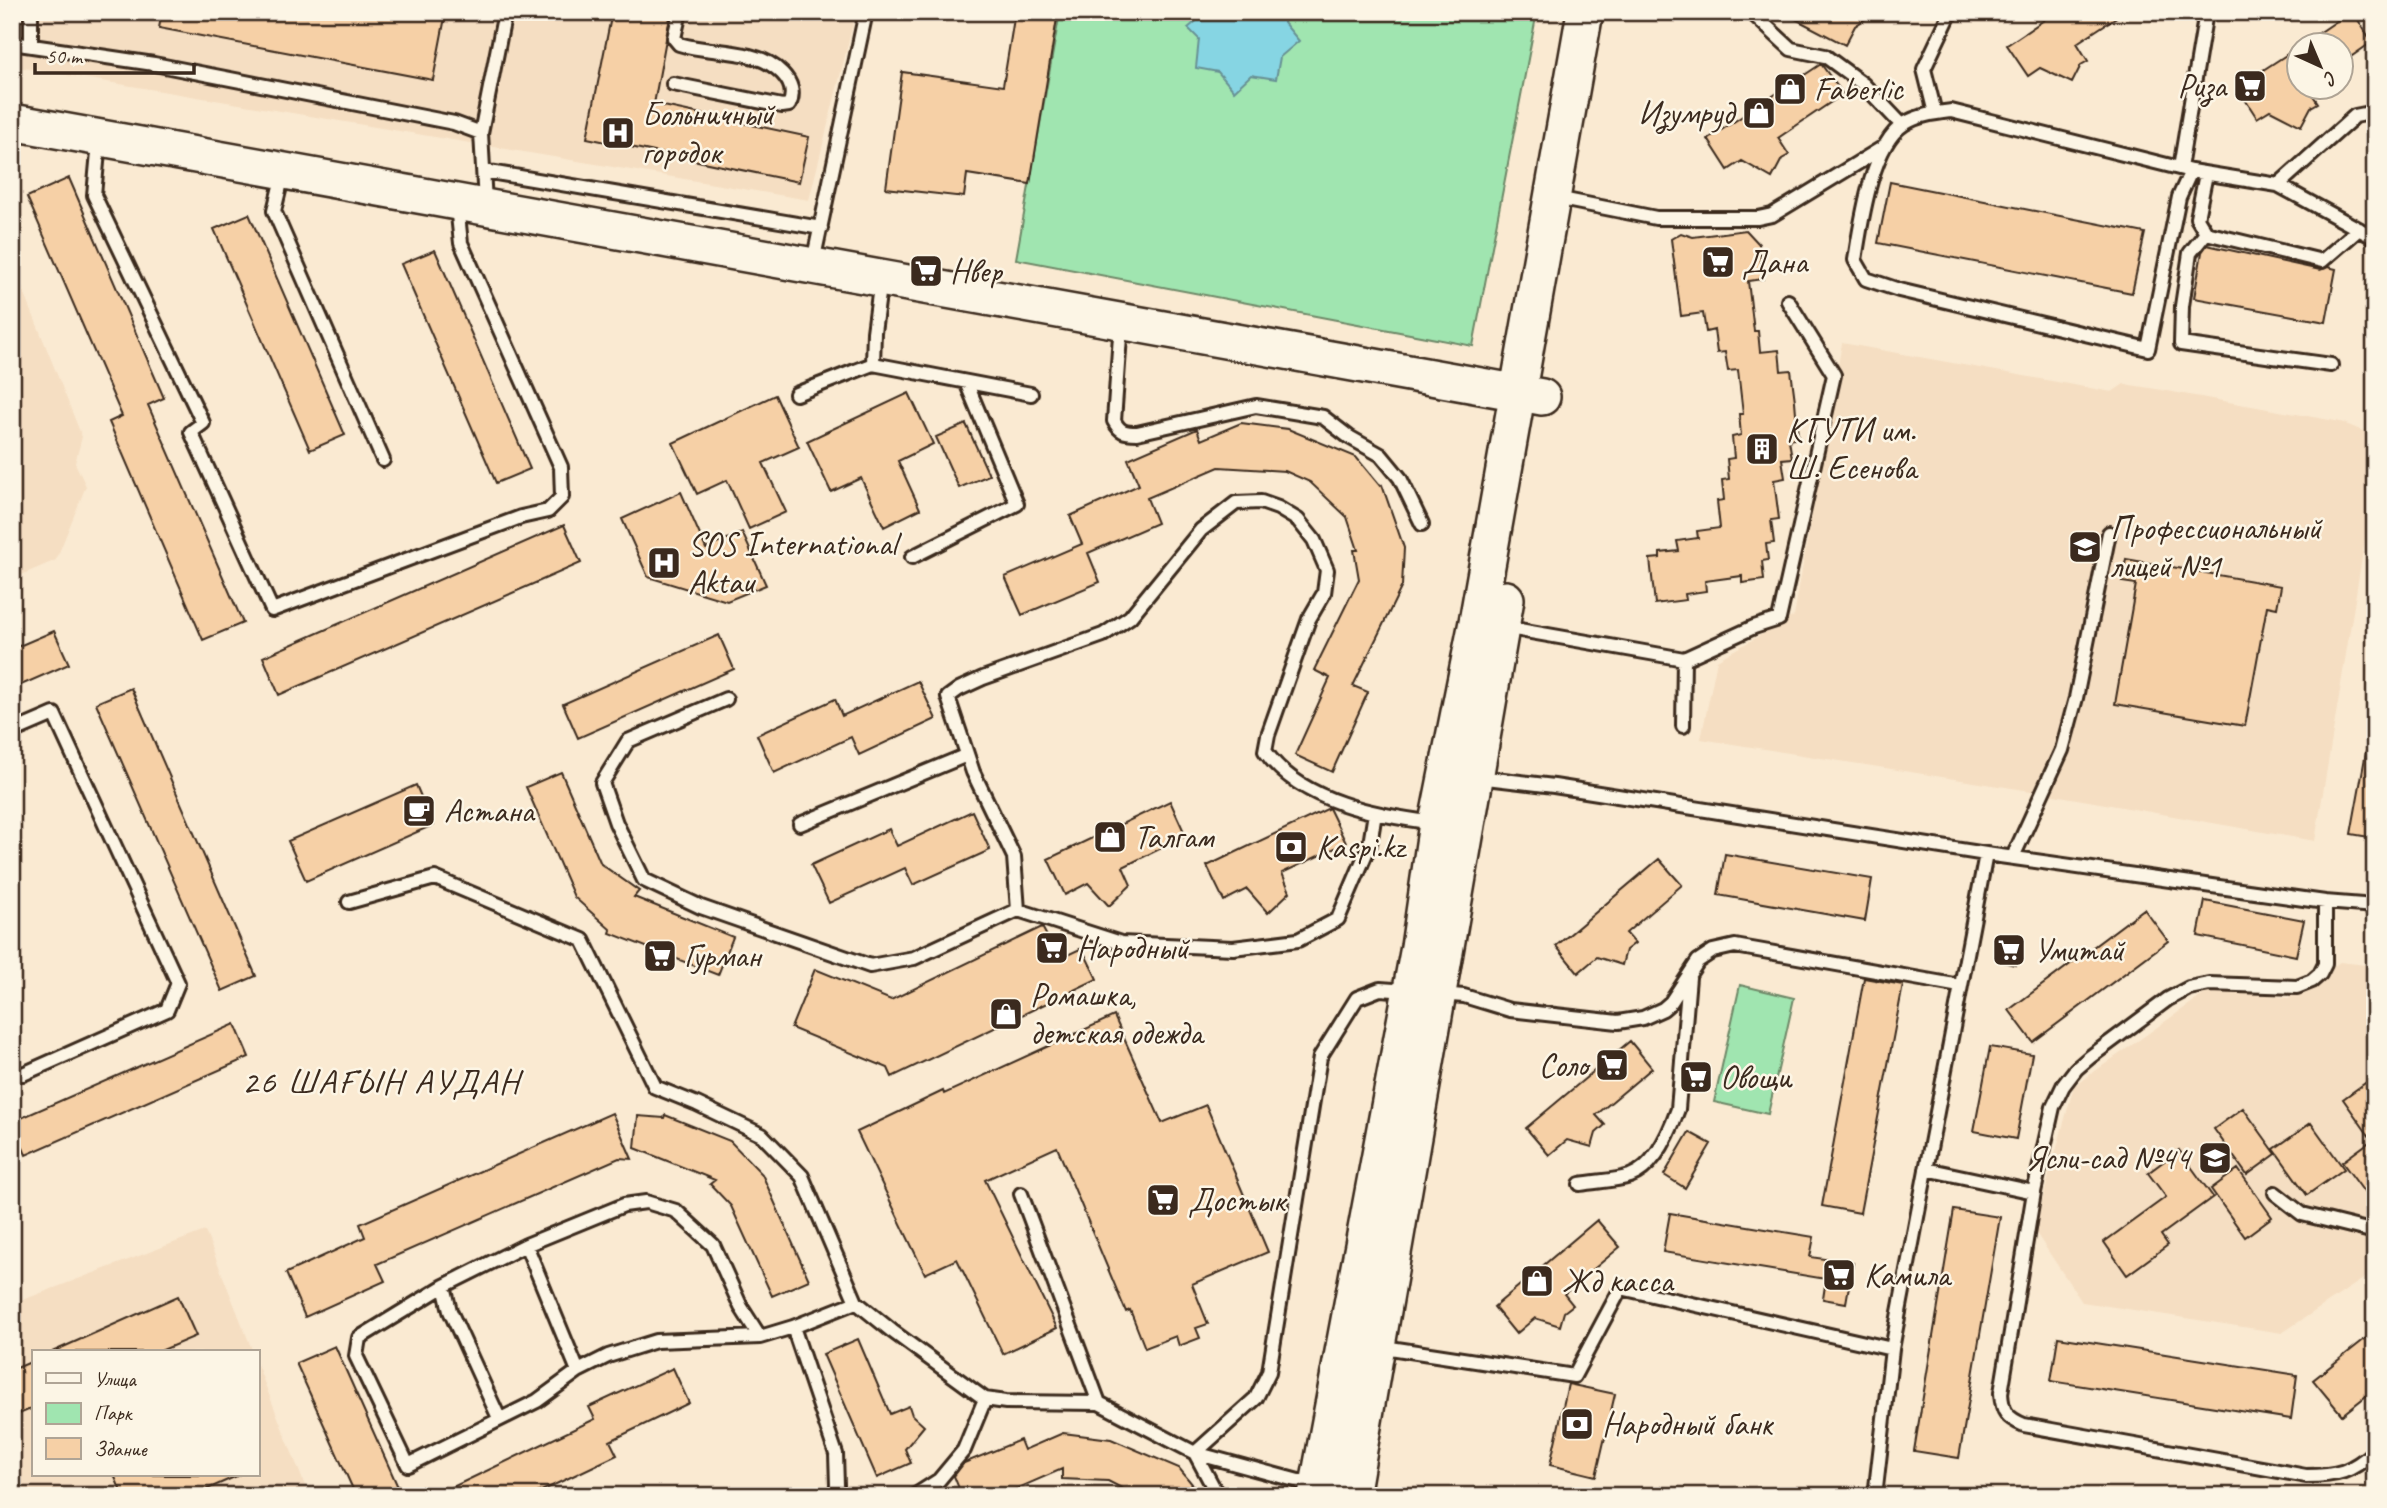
<svg xmlns="http://www.w3.org/2000/svg" width="2387" height="1508" font-family="Caveat,sans-serif">
<style>
.built{fill:#f5dec2}
.green{fill:#a0e5b0;stroke:#6e8867;stroke-width:2}
.water{fill:#86d5e3;stroke:#689194;stroke-width:2}
.building{fill:#f6d0a6;stroke:#3b2a1e;stroke-width:2}
.lines{fill:none;stroke-linecap:round;stroke-linejoin:round}
.lane-casing{stroke:#3b2a1e;stroke-width:18}
.secondary-casing{stroke:#3b2a1e;stroke-width:40}
.lane{stroke:#fcf5e5;stroke-width:12}
.secondary{stroke:#fcf5e5;stroke-width:35}
.labels{text-anchor:middle;dominant-baseline:central;stroke-width:5;stroke-linejoin:round;paint-order:stroke}
.poi-label{font-size:33px;fill:#3b2a1e;stroke:#fcf5e5;text-anchor:start}
.neighbourhood-label{font-size:35px;letter-spacing:2px;fill:#3b2a1e;stroke:#fcf5e5}
</style>
<rect width="100%" height="100%" fill="#faead2"/>
<filter id="ink" filterUnits="userSpaceOnUse"><feTurbulence type="fractalNoise" baseFrequency=".0143" numOctaves="2"/><feDisplacementMap in="SourceGraphic" scale="14" xChannelSelector="R" yChannelSelector="G"/><feConvolveMatrix kernelMatrix="1 2 1 2 8 2 1 2 1" color-interpolation-filters="sRGB"/></filter>
<g filter="url(#ink)">
<path class="built" d="M12,12H856L809,200L12,66Z
M12,262L82,437L75,463L86,486L56,560L12,579Z
M1842,343L2112,392L2124,384L2150,388L2341,422L2375,436V479L2315,841L2043,793L1701,739L1717,660L1794,616Z
M2340,962L2375,966V1271L2282,1333L2082,1302L2034,1230L2074,1086L2214,987L2289,998Z
M205,1231L253,1352H33V1475H257V1364L309,1496H12V1304Z"/>
<path class="green" d="M1060,12H1537L1473,346L1016,259Z
M1740,985L1794,998L1768,1114L1714,1102Z"/>
<path class="water" d="M1207,12H1286L1284,23L1299,41L1280,57L1276,79L1251,75L1234,91L1218,72L1196,68L1199,39L1188,28Z"/>
<path class="building" d="M162,12H446L433,80L159,28Z
M612,12H671L654,104L809,137L799,182L587,138Z
M1015,12H1058L1030,184L967,174L964,197L886,188L902,72L1003,86Z
M1782,12H1876L1855,26L1845,45Z
M2056,12H2124L2077,43L2088,61L2081,65L2072,83L2040,68L2028,76L2007,45Z
M2350,12H2353L2372,42L2342,63V46H2300Z
M2300,46V88H2308L2318,103L2311,107L2301,126L2270,110L2257,118L2237,87Z
M1821,64L1843,94L1778,138L1789,155L1782,159L1772,178L1742,161L1728,170L1708,139Z
M69,178L164,398L148,405L243,623L203,640L109,422L122,416L27,197Z
M1890,182L2145,233L2132,293L1878,243Z
M249,214L345,435L310,450L214,229Z
M1746,230L1759,244L1763,279L1748,281L1754,331H1758L1760,352L1779,350L1781,371L1791,370L1795,401L1798,438L1789,440L1792,458L1782,459L1785,478L1774,480L1779,519L1771,520L1774,543L1766,544L1768,560L1762,561L1764,580L1742,583V576L1705,581L1706,591L1685,594L1686,600L1655,604L1650,559L1660,558V553L1679,551L1677,541L1698,538L1697,531L1720,528L1717,501L1724,500L1722,480L1729,479L1727,459L1734,458L1732,437L1741,435L1739,414H1743L1738,370L1728,371L1725,352L1717,353L1714,330L1706,332L1703,313L1681,316L1671,239L1681,233L1693,237Z
M2207,245L2320,270L2328,267L2336,269L2326,322L2194,298L2202,252Z
M435,250L530,469L496,483L401,264Z
M909,393L933,444L898,461L920,509L884,527L861,478L831,492L807,441Z
M775,395L799,447L763,463L786,512L749,529L727,480L697,494L673,443Z
M1241,423L1288,429L1356,457L1380,486L1382,485L1404,548L1402,586L1353,686L1368,692L1332,772L1295,755L1330,678L1314,670L1359,579L1354,550H1358L1347,517L1310,482L1285,471L1219,467L1147,498L1157,523L1088,553L1100,582L1022,615L1005,577L1082,544L1070,516L1139,485L1128,459L1197,429L1201,440Z
M966,424L989,475L959,488L936,437Z
M681,492L706,549L742,532L766,585L727,601L648,577L622,519Z
M564,525L581,563L279,695L263,657Z
M2126,559L2281,586L2277,608L2267,606L2245,726L2115,704L2136,584L2122,582Z
M54,631L69,664L12,689V649Z
M719,635L734,669L578,738L563,704Z
M918,681L936,719L859,755L851,737L774,773L757,735L835,699L842,716Z
M131,688L256,976L222,991L96,703Z
M2366,752H2375V838L2351,834Z
M561,772L601,864L639,891L634,897L733,937L718,975L610,933L611,930L574,897L526,787Z
M416,785L433,825L306,881L288,841Z
M1170,801L1186,836L1123,867L1131,885L1109,906L1088,883L1065,895L1048,859Z
M1329,808L1346,843L1282,873L1290,892L1268,913L1247,889L1224,901L1207,866Z
M972,811L990,850L913,885L905,868L829,903L811,865L889,829L897,846Z
M1725,854L1872,879L1865,921L1718,895Z
M1659,859L1682,885L1626,933L1635,943L1626,950L1622,965L1597,957L1578,973L1556,946Z
M2205,901L2304,920L2296,956L2198,936Z
M2144,909L2168,941L2033,1042L2009,1010Z
M1042,927L1059,959L1082,948L1097,979L892,1077L888,1068L791,1028L815,969L891,1000Z
M2005,936L2021,939L2015,965L1999,961Z
M1864,978L1903,985L1860,1213L1822,1206Z
M1114,1016L1162,1123L1206,1105L1268,1252L1192,1284L1208,1324L1196,1328L1200,1338L1179,1346L1176,1336L1145,1348L1130,1310L1126,1312L1057,1147L985,1180L1057,1328L1003,1354L957,1259L925,1274L857,1132L943,1091L944,1094Z
M235,1024L249,1057L26,1155L12,1122Z
M1630,1041L1652,1068L1596,1115L1605,1125L1596,1133L1592,1147L1567,1140L1549,1155L1526,1128Z
M1990,1047L2032,1054L2016,1139L1974,1131Z
M2375,1076V1207L2342,1162L2372,1140L2343,1099Z
M2243,1108L2276,1154L2247,1175L2214,1129Z
M612,1113L632,1159L619,1158L377,1264L385,1281L305,1317L286,1273L365,1237L360,1224Z
M665,1115L730,1141L762,1174L809,1280L772,1296L731,1206L710,1184L715,1180L635,1148L638,1116L664,1118Z
M2311,1123L2344,1169L2307,1195L2274,1149Z
M1689,1132L1711,1144L1685,1188L1664,1175Z
M2179,1150L2213,1197L2161,1235L2168,1245L2127,1275L2104,1242L2166,1197L2148,1173Z
M2238,1169L2272,1217L2245,1237L2211,1189Z
M1954,1210L2000,1217L1959,1458L1914,1451Z
M1670,1213L1814,1237L1810,1257L1853,1263L1846,1303L1823,1299L1826,1279L1663,1252Z
M1597,1220L1620,1247L1564,1294L1573,1305L1564,1312L1560,1326L1535,1318L1516,1334L1494,1307Z
M178,1296L196,1336L158,1352H52Z
M2375,1331V1389L2342,1415L2313,1380Z
M2058,1337L2297,1375L2291,1419L2051,1381Z
M858,1339L890,1414L909,1406L912,1415L924,1426L905,1449L911,1463L877,1478L823,1354Z
M335,1346L402,1496H356L296,1363Z
M33,1361V1408L12,1417V1370Z
M673,1368L689,1403L610,1441L617,1455L531,1496H434L595,1419L589,1407Z
M1568,1384L1615,1394L1596,1476L1550,1465Z
M1063,1433L1111,1439L1179,1468L1202,1496H1137L1108,1481L1062,1479V1469L1000,1496H962L954,1476L964,1463L1020,1440L1024,1450Z
M114,1475H239L192,1496H123Z"/>
<g class="lines">
<defs>
<path id="lane" d="M1751,12L1791,49L1825,56L1863,84L1902,125
M12,43L154,64L454,123L481,133
M31,45V12
M673,84L782,106L789,105C801,81 772,61 750,56C727,50 702,51 679,44L674,38L680,12
M1935,113L1924,69L1951,12
M99,141L94,195L203,423L191,432L272,610L521,517L548,511L562,497L561,467L461,243L457,206
M2180,168L2206,12
M484,171L821,228
M2191,171L1951,111C1935,113 1918,115 1904,124C1871,145 1861,224 1855,260L1866,279L1899,290L2148,349L2179,197L2191,171L2278,185L2375,238
M283,174L274,211L383,460
M2206,174L2197,218L2206,233L2322,261L2359,229
M2278,185L2355,116L2375,112
M1556,198L1656,218H1758L1772,215L1884,147
M485,203L481,133L505,12
M2206,233L2190,253L2182,306L2181,344L2331,365
M813,262L866,12
M1121,322L1114,421C1120,432 1124,433 1137,433L1256,406L1323,417L1349,437L1381,455L1400,478L1422,524
M873,364L1031,394
M796,394L873,364L874,332L881,279
M912,557L1017,504L966,382
M1503,627L1684,659L1683,726
M1684,659L1754,627L1779,619L1834,375L1788,301
M726,699L628,741L602,783L616,823L644,880L701,907L870,966L914,958L1018,910L1121,943L1233,948L1298,940L1338,919L1370,844L1375,813
M12,732L54,714L178,983L167,1010L23,1074L12,1073
M1478,777L1554,786L1986,854L2325,902L2375,906
M800,824L967,755
M2013,857L2062,750L2076,698L2109,533
M349,902L435,878L583,940L655,1087L697,1104L762,1135L802,1176L856,1302L892,1331L985,1399L1006,1402L1099,1403
M2325,902V964L2320,974L2312,981L2297,987L2209,984L2189,988L2168,999L2090,1057L2076,1069L2063,1086L2053,1107L2034,1192L2001,1393C2002,1412 2007,1418 2024,1425L2306,1476C2338,1476 2351,1472 2375,1451
M1018,910L1014,857L973,772L948,697L959,689L983,678L1103,635L1130,617L1201,530L1236,503L1261,502L1278,508L1298,520L1314,540L1327,570L1324,593L1309,619L1268,735L1265,751C1300,802 1378,816 1436,823
M1440,994L1464,996L1510,1010L1618,1022L1643,1018L1663,1009L1671,1002L1698,961L1713,951L1735,946L1960,986
M1926,1169L2034,1192
M1580,1184C1596,1181 1615,1181 1630,1176C1655,1167 1670,1132 1678,1109L1689,977
M2275,1193L2302,1214L2375,1232
M1021,1194L1099,1403L1195,1453L1317,1486
M526,1245L578,1371
M444,1286L450,1311L499,1418
M793,1327L836,1454L837,1485L835,1496
M760,1337L741,1307L713,1245L676,1211L646,1202L624,1205L526,1245L444,1286L359,1338L356,1356L408,1465L537,1401L578,1371L608,1356L656,1341L760,1337L793,1327L856,1302
M1377,1346L1574,1376L1621,1288L1892,1349
M1195,1453L1256,1398L1269,1372L1320,1057L1357,998L1380,989L1408,991
M1195,1453L1218,1496
M914,1496L939,1480L964,1450L985,1399
M1875,1496L1892,1349L1986,854"/>
<path id="secondary" d="M12,122L1542,397
M1316,1496L1419,947L1437,823L1477,622L1585,12
M1351,1496L1506,599"/>
</defs>
<use href="#lane" class="lane-casing"/>
<use href="#secondary" class="secondary-casing"/>
<use href="#lane" class="lane"/>
<use href="#secondary" class="secondary"/>
</g>
</g>
<defs>
<symbol id="supermarket-square" viewBox="-11 -11 22 22"><rect x="-9" y="-9" width="18" height="18" rx="4" fill="#3b2a1e" stroke="#fcf5e5"/><path d="M-6-5.5h2.5l.6 2H6L4.5 2H-2.5L-4.4-4H-6ZM-1.5 3.2a1.3 1.3 0 1 0 .1 0ZM3 3.2a1.3 1.3 0 1 0 .1 0Z" fill="#fff"/></symbol>
<symbol id="shop-square" viewBox="-11 -11 22 22"><rect x="-9" y="-9" width="18" height="18" rx="4" fill="#3b2a1e" stroke="#fcf5e5"/><path d="M-5-2.5h2.3a2.7 3.5 0 0 1 5.4 0H5L5.5 6h-11ZM-1.5-2.5h3a1.5 2.3 0 0 0-3 0Z" fill="#fff"/></symbol>
<symbol id="hospital-square" viewBox="-11 -11 22 22"><rect x="-9" y="-9" width="18" height="18" rx="4" fill="#3b2a1e" stroke="#fcf5e5"/><path d="M-5-5h3v3.5h4V-5h3V5h-3V1.5h-4V5h-3Z" fill="#fff"/></symbol>
<symbol id="building-square" viewBox="-11 -11 22 22"><rect x="-9" y="-9" width="18" height="18" rx="4" fill="#3b2a1e" stroke="#fcf5e5"/><path d="M-4-6H4V6H1V3H-1V6H-4ZM-2.5-4.3h1.7v1.8h-1.7ZM.8-4.3h1.7v1.8H.8ZM-2.5-1h1.7V.8h-1.7ZM.8-1h1.7V.8H.8Z" fill="#fff"/></symbol>
<symbol id="school-square" viewBox="-11 -11 22 22"><rect x="-9" y="-9" width="18" height="18" rx="4" fill="#3b2a1e" stroke="#fcf5e5"/><path d="M0-5L7-2L0 1L-7-2ZM-4 1L0 2.5L4 1V4Q0 6-4 4Z" fill="#fff"/></symbol>
<symbol id="cafe-square" viewBox="-11 -11 22 22"><rect x="-9" y="-9" width="18" height="18" rx="4" fill="#3b2a1e" stroke="#fcf5e5"/><path d="M-5.5-4.5H6V0H3Q3 3.5 0 3.5H-2.5Q-5.5 3.5-5.5 0ZM3-3.2v2h1.7v-2ZM-6 4.5H4V6H-6Z" fill="#fff"/></symbol>
<symbol id="bank-square" viewBox="-11 -11 22 22"><rect x="-9" y="-9" width="18" height="18" rx="4" fill="#3b2a1e" stroke="#fcf5e5"/><path d="M-6-4H6V4H-6ZM0-2.3a2.3 2.3 0 1 0 0 4.6a2.3 2.3 0 1 0 0-4.6Z" fill="#fff"/></symbol>
</defs>
<g fill-rule="evenodd">
<use href="#supermarket-square" x="2231" y="67" width="38" height="38"/>
<use href="#shop-square" x="1771" y="70" width="38" height="38"/>
<use href="#shop-square" x="1740" y="94" width="38" height="38"/>
<use href="#hospital-square" x="599" y="114" width="38" height="38"/>
<use href="#supermarket-square" x="1699" y="243" width="38" height="38"/>
<use href="#supermarket-square" x="907" y="252" width="38" height="38"/>
<use href="#building-square" x="1743" y="430" width="38" height="38"/>
<use href="#school-square" x="2066" y="528" width="38" height="38"/>
<use href="#hospital-square" x="645" y="544" width="38" height="38"/>
<use href="#cafe-square" x="400" y="792" width="38" height="38"/>
<use href="#shop-square" x="1091" y="818" width="38" height="38"/>
<use href="#bank-square" x="1272" y="828" width="38" height="38"/>
<use href="#supermarket-square" x="1033" y="929" width="38" height="38"/>
<use href="#supermarket-square" x="1990" y="931" width="38" height="38"/>
<use href="#supermarket-square" x="641" y="937" width="38" height="38"/>
<use href="#shop-square" x="987" y="995" width="38" height="38"/>
<use href="#supermarket-square" x="1593" y="1046" width="38" height="38"/>
<use href="#supermarket-square" x="1677" y="1058" width="38" height="38"/>
<use href="#school-square" x="2196" y="1139" width="38" height="38"/>
<use href="#supermarket-square" x="1144" y="1181" width="38" height="38"/>
<use href="#supermarket-square" x="1820" y="1256" width="38" height="38"/>
<use href="#shop-square" x="1518" y="1262" width="38" height="38"/>
<use href="#bank-square" x="1558" y="1405" width="38" height="38"/>
</g>
<g class="labels">
<g class="poi-label">
<text x="2226" y="86" text-anchor="end">Риза</text>
<text x="1814" y="89">Faberlic</text>
<text x="1734" y="113" text-anchor="end">Изумруд</text>
<text x="642" y="114">Больничный<tspan x="642" dy="38">городок</tspan></text>
<text x="1742" y="262">Дана</text>
<text x="950" y="271">Нвер</text>
<text x="1786" y="430">КГУТИ им.<tspan x="1786" dy="38">Ш. Есенова</tspan></text>
<text x="2110" y="528">Профессиональный<tspan x="2110" dy="38">лицей №1</tspan></text>
<text x="688" y="544">SOS International<tspan x="688" dy="38">Aktau</tspan></text>
<text x="444" y="811">Астана</text>
<text x="1134" y="837">Талгам</text>
<text x="1316" y="847">Kaspi.kz</text>
<text x="1076" y="948">Народный</text>
<text x="2034" y="950">Умитай</text>
<text x="684" y="956">Гурман</text>
<text x="1030" y="995">Ромашка,<tspan x="1030" dy="38">детская одежда</tspan></text>
<text x="1588" y="1065" text-anchor="end">Соло</text>
<text x="1720" y="1077">Овощи</text>
<text x="2190" y="1158" text-anchor="end">Ясли-сад №44</text>
<text x="1188" y="1200">Достык</text>
<text x="1864" y="1275">Камила</text>
<text x="1562" y="1281">Жд касса</text>
<text x="1602" y="1424">Народный банк</text>
</g>
<g class="neighbourhood-label">
<text x="381" y="1081">26 ШАҒЫН АУДАН</text>
</g>
</g>
<rect width="2387" height="1508" fill="none" stroke="#fcf5e5" stroke-width="42"/>
<rect x="21" y="21" width="2345" height="1466" fill="none" stroke="#3b2a1e" stroke-width="2.5" filter="url(#ink)"/>
<rect x="32" y="1350" width="228" height="126" fill="#fcf5e5" stroke="#afa495" stroke-width="2"/>
<rect x="46" y="1373" width="35" height="10" fill="#fcf5e5" stroke="#afa495" stroke-width="2"/>
<text x="94" y="1386" font-size="21" fill="#3b2a1e">Улица</text>
<rect x="46" y="1403" width="35" height="21" fill="#a0e5b0" stroke="#afa495" stroke-width="2"/>
<text x="94" y="1420" font-size="21" fill="#3b2a1e">Парк</text>
<rect x="46" y="1438" width="35" height="21" fill="#f6d0a6" stroke="#afa495" stroke-width="2"/>
<text x="94" y="1456" font-size="21" fill="#3b2a1e">Здание</text>
<g transform="translate(2320 66) rotate(136)"><circle r="33" fill="#fcf5e5" stroke="#afa495" stroke-width="2"/>
<path d="M0-5L12 26L0 18L-12 26Z" fill="#3b2a1e"/>
<text y="-10" font-size="19" font-weight="bold" text-anchor="middle" fill="#3b2a1e">С</text>
</g>
<path d="M35 63v10h159v-10" fill="none" stroke="#3b2a1e" stroke-width="3.5"/>
<text x="46" y="63" font-size="21" fill="#3b2a1e" stroke="#fcf5e5" stroke-width="5" paint-order="stroke">50 m</text>
</svg>
